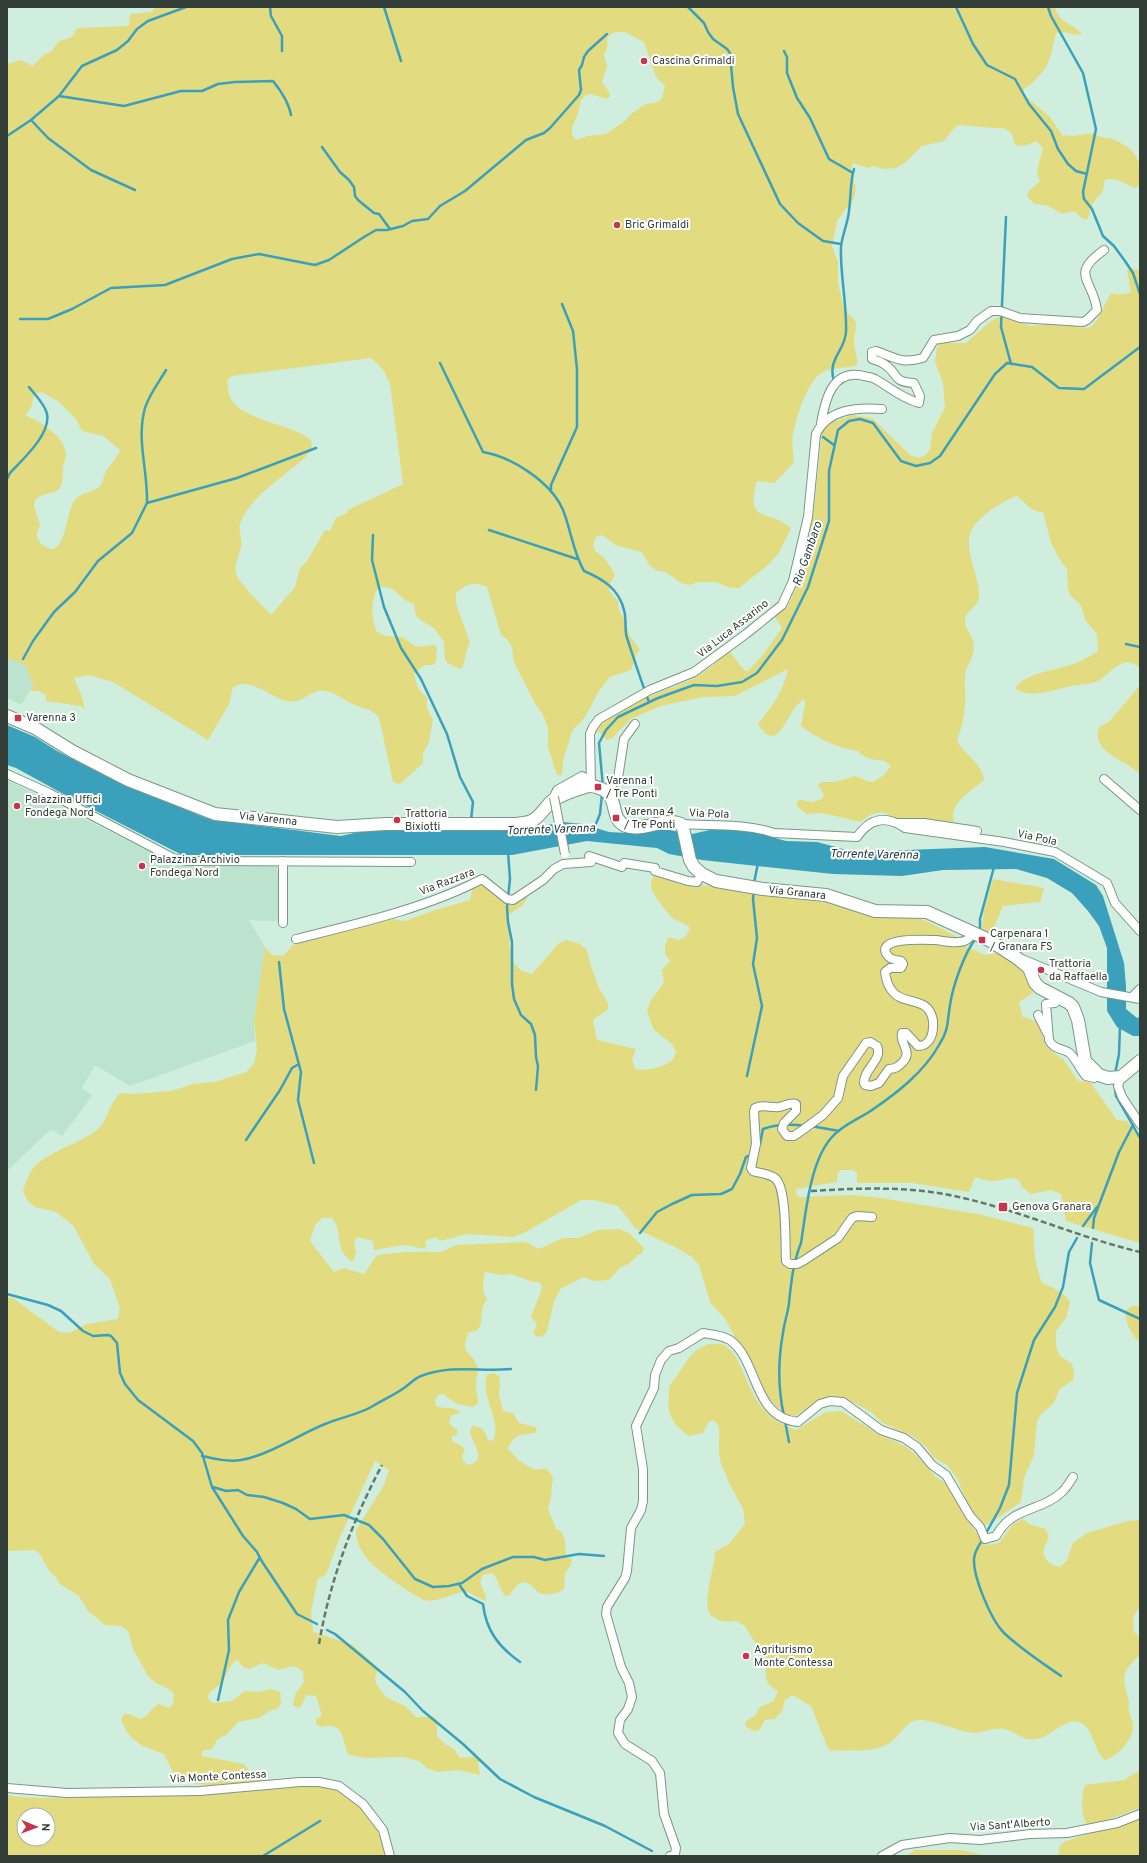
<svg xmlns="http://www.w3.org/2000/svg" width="1147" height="1863" font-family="Overpass,sans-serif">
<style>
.built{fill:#bce3ce}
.green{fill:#e3db7f;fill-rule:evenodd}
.water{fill:#3aa0bb}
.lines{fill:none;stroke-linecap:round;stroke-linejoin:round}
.stream{stroke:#3aa0bb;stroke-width:2.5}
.street-casing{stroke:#7a9787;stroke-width:10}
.secondary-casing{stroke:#7a9787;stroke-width:14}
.street{stroke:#fff;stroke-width:8}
.secondary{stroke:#fff;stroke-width:12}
.rail{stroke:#65776d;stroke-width:2.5;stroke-dasharray:6 3;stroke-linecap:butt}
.street-bridge-casing{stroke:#7a9787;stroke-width:10;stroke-linecap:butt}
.street-bridge{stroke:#fff;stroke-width:8}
.poi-dot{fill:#c6354b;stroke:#fff;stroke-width:1.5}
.labels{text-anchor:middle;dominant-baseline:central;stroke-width:4;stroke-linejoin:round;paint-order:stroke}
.poi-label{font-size:11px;fill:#313d36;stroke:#fff;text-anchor:start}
.street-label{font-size:11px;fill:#313d36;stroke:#fff}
.water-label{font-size:12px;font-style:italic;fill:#1d343b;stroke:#fff}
</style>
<rect width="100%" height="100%" fill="#cfeedd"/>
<path class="built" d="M7,658L26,665L33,685L21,705L7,698Z
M7,780L170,862L184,865H277V872L280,873V921L249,920L265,947L254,1021L255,1041L130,1086L95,1065L82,1088L92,1096L62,1136L51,1129L7,1171Z"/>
<path class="green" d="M156,7H1055C1058,22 1073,24 1082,34C1073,36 1065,30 1056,33C1049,64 1049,70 1024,89V95L1050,117L1062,135L1073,136L1094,133C1101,139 1108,137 1115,140C1138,151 1143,162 1140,186L1135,188C1125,184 1115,176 1105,180C1103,197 1099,192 1093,204C1090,209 1090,214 1087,220L1082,218L1074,211C1058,216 1063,213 1050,207C1046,204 1039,205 1034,204L1027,196L1029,191L1040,181L1037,171L1043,148L1036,141C1028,145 1024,147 1015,145L1012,134L1004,128H993L959,125L954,128L944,141L922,146L906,162L896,168L884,169L873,166L868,168L853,163L851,172L856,189L854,198L837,221L832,246L838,262V282L844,309L856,322C856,329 855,333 854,339C853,346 858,356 857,365C846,369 835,367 825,371C808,377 796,418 793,435C791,444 794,453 794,462L775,483L757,481C744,525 770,509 791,528L779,553L767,566L739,588H731L716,582H698L689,585L681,583L666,572L658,571L650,566L642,552L617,546L602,535L596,537C589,552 598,551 604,558C608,563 611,568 615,574L609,586V591L618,601L619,610L626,622L629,635L640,650L637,653L631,670L610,677L599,691L585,717L572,731L563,761L562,775H557L548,747V728L542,713L536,705L514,662L512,648L508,640L501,635L487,587C475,581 465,584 456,593V603L470,643L467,649L463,666L460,669L447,663L445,659L444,642L434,628L419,619L416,616L414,604C398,600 398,585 379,587C370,598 371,620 377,632L385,636L402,637L417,647L434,645L437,648L436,661L433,665H424L414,674L418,688L427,698V708L433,720L432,724L429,742L423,754V763L400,784L393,782L379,717C370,708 365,710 355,705C342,700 334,689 318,691C307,693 301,704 287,701C270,698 251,676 233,687L229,704L208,740L113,682L89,675L74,678L81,694L85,709L80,706L46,701V695L38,691H30L33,685L26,665L7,658V64L21,60L33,66L42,56L52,51L58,42L72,37L77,28L129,26L130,14L151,12ZM616,32H625L644,42L656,77L665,86L662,99L655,103L646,104L631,114L625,121L606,134L588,136L576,140C567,131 575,123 578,114C581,104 578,97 590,94L607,99L610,96L609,92L602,82L607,66L604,55C605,52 606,51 607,48C609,40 603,36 616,32ZM371,358L383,369L390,384L403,484L348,510L347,513L336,518L330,531L325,530L307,561L300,568L295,587L271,615C265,609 237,580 236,574C234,563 239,557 241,547C243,538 237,530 241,521C256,489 290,475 312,450L311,440C306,437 301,433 295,431C277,423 236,416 229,395C228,391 228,385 227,380L232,376ZM42,392L58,401L76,419L82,431L103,436L120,450C118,457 109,466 105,473C103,477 103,482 101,485C94,493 80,492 74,501C66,515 67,541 54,549C47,549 37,543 37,535C36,532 39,529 40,526C39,518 34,511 34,502C42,491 52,495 58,490C64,484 62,477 63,469C63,464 66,459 66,454C65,436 39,421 25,415L31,408L34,394Z
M1132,269L1140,270V672L1138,666C1133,664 1128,661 1123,663C1114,666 1107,676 1098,681C1089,685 1081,684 1072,686C1055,689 1030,700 1015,688C1026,673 1053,671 1070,665C1080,662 1089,657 1098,651L1097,634L1085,620L1082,608L1079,603L1070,595L1068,588L1067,569L1060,560L1051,543L1043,512C1029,512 1027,502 1016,496C1002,502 977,517 971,531C963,552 980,575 979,596C979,607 967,609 965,619C963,628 974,636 974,646C974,657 967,665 965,675C964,684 966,694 965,703C965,716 961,729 957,741C965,755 982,763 984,780C972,791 948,803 954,822L897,819L883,812L872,814L860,822L823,813L806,814L797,806V801L802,800L812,802L822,799L824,794L818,786L821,782H835L855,776L870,782L875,781L884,775L891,766L885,761C876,760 864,759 858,751C837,748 818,739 801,726L805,704L804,699C802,701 799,703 797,705C786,717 776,756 758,723C772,708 784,690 788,669L735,696L703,697L660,706L631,719L612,738L607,740L597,730C619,700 670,693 701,674C711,668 720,659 729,651L745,671H748L762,656L782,628L775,617L788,606L798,581L814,512L822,430L826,425L852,415L872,418L910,455L919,458L926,455L930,449L932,433L945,407L943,383L935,362L937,347L941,343H966L991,321L1001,316L1031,326L1048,324L1068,325L1085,328L1091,327L1097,320L1111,293C1118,295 1125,295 1131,292L1127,270Z
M1140,685V774C1127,760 1090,753 1099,727L1109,722Z
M654,875L680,884L715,886L808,899L910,917L924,920L958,937L967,947L985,955L997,953L1013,961L1025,971L1032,986L1033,993L1019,1002L1022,1016L1037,1022L1047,1048L1064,1060L1078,1081L1090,1082L1117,1120L1127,1121L1140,1136V1243L1066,1221L1061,1194L1051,1190L1031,1194L1022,1187L1019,1180C1004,1175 1007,1181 994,1181C987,1181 981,1179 975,1177L969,1192L912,1183H857V1173L853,1170H840L837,1175V1182L796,1189L797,1196L800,1197L853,1195L881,1198L978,1214L1033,1228C1035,1234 1033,1237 1034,1243C1034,1257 1037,1270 1042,1283C1053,1288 1063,1291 1070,1302L1066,1318L1056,1331V1347L1059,1355L1072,1364L1074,1372L1073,1380L1060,1389L1053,1404L1041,1414L1037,1422L1034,1455L1024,1478L1021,1502L989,1524L984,1525L972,1514L957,1478L947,1465L933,1457L927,1448L914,1437L883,1423L871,1412L855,1403L841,1398L831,1397L821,1400L795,1416L785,1417L761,1388L726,1320L710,1302L699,1265L692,1257L677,1248L636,1229L618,1206L594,1200H581L524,1233L513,1237L467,1234L440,1241L436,1237L427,1240L425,1242L426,1249L404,1245L374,1250L373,1241L357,1237L354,1243L356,1253L353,1262C333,1251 344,1231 332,1218H322L315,1225L310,1241L334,1272L344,1268L364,1274L377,1255L405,1252H441L456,1245L525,1242L539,1249L563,1238H578L598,1230L619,1229L629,1233L644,1248L642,1253L638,1255L630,1263L620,1268L609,1280L594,1281L584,1277L561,1288L554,1302L547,1331L543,1336L538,1337L533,1334L537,1324L531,1316L541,1292L542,1286L539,1282H533L512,1274L502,1275L485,1272C483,1282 481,1291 487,1299C479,1308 484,1320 478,1330L468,1333C459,1357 474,1351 478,1369C479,1374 476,1377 476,1382C475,1390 479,1396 478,1403L473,1407L457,1404L443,1394L438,1395L435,1401L436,1406C445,1410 452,1405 461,1412L451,1416L449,1422L452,1427L457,1429V1435L452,1436V1441L462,1446L465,1451L462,1455L463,1461L468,1465C491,1459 469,1442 470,1430L473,1426C483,1426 485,1432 488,1440L493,1441C501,1427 488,1405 486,1391C485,1386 486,1380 487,1375C493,1372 496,1373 500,1378L499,1395L503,1411L513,1413L519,1423L535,1427L537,1432C524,1436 513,1432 508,1449L519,1461L535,1470L546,1468L553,1477C551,1488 552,1498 548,1509L556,1529C569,1534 563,1546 567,1557L572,1559L571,1565L565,1573L564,1589C558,1594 547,1596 539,1593C536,1591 535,1588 532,1586C522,1577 515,1586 510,1595L505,1596C500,1589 498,1580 493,1573L483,1575C476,1586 487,1590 486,1601C480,1599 471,1593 466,1592C458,1590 438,1604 424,1600C414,1596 378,1571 371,1563C363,1555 355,1541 356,1530L384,1485L389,1470L375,1461L340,1537L327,1572L324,1576L318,1578L311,1611L313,1632L353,1645L378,1668L375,1678L376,1684L386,1697L405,1706L416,1717H433L437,1720V1736L445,1744L454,1749L460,1758L475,1757L480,1759L478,1764L480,1775L458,1770L437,1772L427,1768L419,1761L403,1757L366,1758L349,1755C340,1739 347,1722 321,1727L316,1724V1719L321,1717V1712L316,1696L306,1695L302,1705L298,1708L293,1705L295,1695L304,1682L303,1671L294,1666L278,1670L263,1663L249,1669L243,1667L237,1659L230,1667L222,1683L209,1693L208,1698L212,1703L232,1701L245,1691L260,1692L271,1689L280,1692L281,1703L278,1708L268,1712L259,1718L238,1722L227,1734L217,1740L212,1749L202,1751V1756L244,1764C250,1772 255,1779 265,1779L266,1782C249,1783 193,1789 180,1780C173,1775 168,1762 164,1754C142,1746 130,1743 121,1719L124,1714H129L140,1719C148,1717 151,1708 159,1704L169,1708L173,1704L174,1694L170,1690L156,1683L148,1676L133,1649L129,1633L126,1629L120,1626L105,1625L88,1611L79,1596L60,1584L54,1575L50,1572L39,1553L35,1550L7,1551V1297L14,1299L59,1332L69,1333L87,1324L118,1319L120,1308L110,1279L94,1264L73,1225L56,1212L35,1207L27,1200L23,1190C26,1183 29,1173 34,1167C50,1150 81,1144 98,1129C109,1119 108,1104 121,1093L134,1094L171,1091L193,1084L215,1082L246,1072L254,1064L257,1049L254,1021L265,947L272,955L283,956L293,945L301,941L393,916L395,920L405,921L435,910L470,900L473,887L482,883C492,893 501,905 515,901C520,900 524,898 528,897L523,905L508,915L511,931L509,943L514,963L520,970L532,974L559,943L566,940L580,944L587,950L590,963L599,988L608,1003V1008L606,1011L595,1018L593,1021L597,1040L636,1049L632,1059L635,1069C646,1071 663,1068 672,1060C674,1058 675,1054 676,1052L672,1044L654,1030L647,1011L651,1000L664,983L662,970L670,961L665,954V945L669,937L679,940L686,936L690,928C685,922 680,923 674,919C670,917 653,894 652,890C650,884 651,880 654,875Z
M993,879L1044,888L1040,902L1003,906L992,932L982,931L984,910Z
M1133,1306H1140V1343C1131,1333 1125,1324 1126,1310Z
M709,1344C714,1344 721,1343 724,1345C733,1350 737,1359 741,1367C754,1397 763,1420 796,1430L826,1412L841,1411L878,1434L905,1446L916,1455L936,1477L949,1486L961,1510L982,1541L987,1545L999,1543L1013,1524L1023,1519L1029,1524L1046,1529L1049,1536L1043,1552C1046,1562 1050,1565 1060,1567L1067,1560L1073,1543L1087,1533L1128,1521L1140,1520V1607L1134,1615L1133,1623L1134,1631L1140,1638V1655C1135,1660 1127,1666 1125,1674C1123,1684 1127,1692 1129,1702C1129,1705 1128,1708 1129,1711C1129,1715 1132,1719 1133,1723C1135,1738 1118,1756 1105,1760C1093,1751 1095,1730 1081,1723C1066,1714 1048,1743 1029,1739C1021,1738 1013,1731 1004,1729C994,1727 983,1733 973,1733C961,1732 927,1718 917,1720C902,1724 898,1741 884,1746C867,1753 848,1749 830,1751L826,1744L811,1706L793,1695L785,1700L782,1711L775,1719L765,1720L759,1730L754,1731L745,1726L746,1721L755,1716L760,1707L774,1701L778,1691C760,1682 769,1672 764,1658L745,1626L736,1621C730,1622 723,1622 717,1619C715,1618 711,1616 710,1614C702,1602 715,1566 715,1552L729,1544L745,1524L743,1509L728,1481C727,1474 723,1470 721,1463C719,1458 719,1450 719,1444C718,1435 723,1424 712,1420L708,1423L703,1433L689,1436C673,1425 666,1414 669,1395C669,1392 669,1388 670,1385C672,1381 677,1377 679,1373C689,1357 692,1351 709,1344Z
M1140,1770V1808L1104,1821L1086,1824C1081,1812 1081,1797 1085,1785L1124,1780Z
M312,1785C321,1786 330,1787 339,1791C364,1802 382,1830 386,1856H7V1795C32,1800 60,1797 86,1797C162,1798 237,1794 312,1785ZM24,1815H48V1839H24Z
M1140,1818V1856H1058L1060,1845L1066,1841Z
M915,1850H961L988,1856H906Z"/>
<path class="water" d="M7,725L35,737L57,751L116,781L206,818L238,823L341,836L359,832L390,830L517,831L563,822L583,824L609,832L626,833L658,828L692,834L714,829H743L786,841L817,842L854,852L985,847L1054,859L1096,885L1103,896L1124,963L1126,986V1009L1137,1018L1140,1017V1036H1133L1117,1027L1107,1011V948L1099,926L1088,911L1072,893L1047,878L1016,869L943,870L902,876L833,874L702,860L669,854L657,848L587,841L512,855H182L67,796L16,768L7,765Z"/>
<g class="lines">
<path class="stream" d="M270,7L271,16L282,36V51
M384,7L401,61
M688,7L704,23L708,32L713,39L727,49L730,53L733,87L738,114L780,204L798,223L823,241L841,244
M956,7L973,44L987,65L1015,79L1029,104L1051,131L1058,149L1068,164L1076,171L1087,174
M1048,7L1051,16L1083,73L1096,129L1083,192L1084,199L1092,209L1103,236L1114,246L1125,261L1133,273L1140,294
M784,51L787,57V73L797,98L810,118L829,159L853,173
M59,96L124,106L181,91H202L218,84L235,82L273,81C281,91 289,103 291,115
M31,120L48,138L91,170L135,190
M7,136L31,120L59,96L82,66L117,50L128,41L137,29L148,21L186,7
M322,147L340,172L349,180L354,187L355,196L358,200L374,213L379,214L390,229
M1006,217L1001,327L1011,364
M20,319H48L72,309L111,288L165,285L232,259L259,254L315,265L329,260L364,237L376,230H387L403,226L412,221L428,219L440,206L465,191L526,140L544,133L550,128L579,95L581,90L579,70L582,65L584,57L588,51L607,34
M440,363L483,452C512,457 551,482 563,510C571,530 573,552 584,571C603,579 619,589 624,610C627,619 624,629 627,638C634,659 641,681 649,702
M834,381C827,359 845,351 846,332C847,303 840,275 841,247C842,235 848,223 849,211C851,197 850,182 854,169
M823,437L834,445
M7,479L10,473C23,459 51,434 47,414C45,404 35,395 29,387
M551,492V485L577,427V369L573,331L562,304
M147,503C148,470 136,440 145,408C149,395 159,382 166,370
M489,530L577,559
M373,535L372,560L384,607L401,648L421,679L447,734L460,777L473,802L471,820
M1126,644L1140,647
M23,659L33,641L54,612L75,592L98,561L132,533L147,503L237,478L316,448
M603,787L599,743L606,730L618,717L658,698L694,685L717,686L742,682L757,673L782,640L808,587L829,521V471L838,430L849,421L860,419L873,423L901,461L916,466L930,463L940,456L995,374L1007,363L1032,367L1059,388L1084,389L1140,347
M593,831L600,814L602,794
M508,852L510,879L507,907L508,922L512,942V984L514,999L521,1015L531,1024L535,1035L536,1057L538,1066L536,1090
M754,883L758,863
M980,932V919L994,867
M279,962L284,1009L301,1072L298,1100L314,1163
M1115,1074L1119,1054L1120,1026
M747,1076L762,1006L753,964L757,938L753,899L754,890
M1114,1081L1116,1096L1140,1138
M811,1126L839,1131
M246,1140L280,1090L292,1068L299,1064
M760,1144L763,1129C777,1124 791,1124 806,1126
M1083,1226L1097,1207
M1093,1228L1094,1218L1119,1152L1133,1125
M640,1233L657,1212L672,1204L692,1195L721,1194L732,1189L740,1174L746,1157L751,1155
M1092,1243L1090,1263L1099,1300L1140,1319
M7,1294L48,1305L61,1311L83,1331L93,1336L108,1335L111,1336L117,1343L120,1373L125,1384L138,1400L193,1441L202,1453L212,1487L243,1536L257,1552L261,1560L297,1614L317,1624
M784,1416C778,1389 778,1360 783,1333C784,1323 788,1313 789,1303C791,1283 793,1263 801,1243C806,1212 810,1161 832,1137C842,1125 859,1119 872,1110C897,1093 924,1072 939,1045C949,1030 947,1022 950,1005C953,985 964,954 976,938
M785,1421L789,1442
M202,1456C215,1459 228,1462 241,1460C267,1456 300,1434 325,1424C341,1417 358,1415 373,1406C383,1400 394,1395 404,1388C410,1384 415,1378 421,1376C454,1364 479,1372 511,1369
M213,1487L226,1491L238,1490L247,1495L264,1497L283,1503L296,1509L310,1519L344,1515L369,1525L383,1539L415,1579L433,1587L449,1586L462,1583L482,1569L513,1557H534L545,1560L579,1554L604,1556
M985,1535L1000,1508L1009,1485L1017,1393L1034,1340L1055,1307L1063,1287L1069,1252L1077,1238
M983,1539C979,1545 974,1552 974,1559C973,1577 991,1620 1004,1633C1021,1649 1041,1662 1061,1676
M459,1584L467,1596L483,1604C486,1631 499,1647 520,1662
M327,1630L335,1634L405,1692L423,1711L463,1744L500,1779L534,1797L605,1826L652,1851
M218,1700L229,1650L228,1620L239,1592L260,1557
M263,1856L320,1821"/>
<defs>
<path id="street" d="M821,424C825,400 832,368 864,376C867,377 872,377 875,379C891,388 901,398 919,403L920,396L914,383C891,382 899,373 884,364C880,361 875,360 872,359V352L876,351C896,358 901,364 923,358L934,340L958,336L970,330L977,321L991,311H1000L1020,318L1083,322L1087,320L1097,310C1093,279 1069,275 1104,250
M7,774L49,793L173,858L186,861L411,862
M1104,779L1140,810
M591,786L590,734L593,727L599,719L650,690L694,672L746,634L782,605L793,581L808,517L816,434C828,409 857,407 882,409
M607,791L618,778L624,739L635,724
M554,797L557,790L582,776L584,777L585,779L568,788
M898,823H924L977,831
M681,824C712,826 744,823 774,833L857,837C870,818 886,815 905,828L1004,842L1055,852L1107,883L1115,903L1140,931
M589,856L622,867L624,863L655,868V871L688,881L697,882L702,874
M283,861V923
M296,939C356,924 427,908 482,879L507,899L513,900L543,880L554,869L563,864L591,862
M1022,959L1101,992L1140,999
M1132,997L1140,989
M1055,1003L1046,1004L1049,1040C1053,1049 1060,1048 1068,1052C1075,1056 1080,1070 1086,1076L1094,1078L1099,1075
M1038,1015L1047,1033
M1121,1077L1118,1086L1122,1097L1140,1124
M872,1217L857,1216L852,1218L838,1238L803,1261L797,1264H790L786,1261C785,1244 787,1190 776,1179C769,1173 761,1174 753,1171L751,1168L756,1144L754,1112L755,1108C763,1104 771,1108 779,1107C785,1106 790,1102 796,1104V1111L784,1123L782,1129L787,1136H794L804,1129L823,1115L838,1098L843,1076L866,1043L870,1042L877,1046C883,1060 864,1068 864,1083L865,1085L871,1086L879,1083L889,1069C895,1069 898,1067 903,1062C913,1051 899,1043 902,1033H906L918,1046C924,1046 927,1044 930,1039C934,1032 933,1028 933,1021C929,995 904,1006 893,992C888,987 886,979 885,972L890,968H901L903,964L901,961C896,960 892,960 889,957C870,936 929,940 936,940C943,941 951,943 958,942C966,942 969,939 973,933
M7,1788L67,1793L200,1791L300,1782H319L339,1786L363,1804L383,1830L390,1856
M670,1856L675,1854L676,1848L664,1814L660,1773L652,1761L625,1744L618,1733L620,1720L628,1709L632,1697L629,1683L621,1667L606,1614L607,1607L625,1578L627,1571L631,1528L641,1510L643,1501V1469L636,1426L654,1388L655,1375L661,1360L669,1351L679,1348L703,1333C711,1334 723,1336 730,1340C759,1361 752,1417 798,1422L820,1404L830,1401L843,1402L881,1430L904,1438L917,1447L932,1465L946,1475L970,1516L980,1527L985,1539L996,1536C1012,1506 1041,1512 1062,1492C1066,1488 1070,1482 1073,1477
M882,1856L902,1845L950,1838L980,1840L1030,1834L1067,1833L1117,1823L1140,1814"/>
<path id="secondary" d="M7,716L35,728L72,751L128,780L215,814L337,827L385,824H516C521,823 527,823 531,821C540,818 545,806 553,800C562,795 575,790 585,787C590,785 594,786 599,788C621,795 608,819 626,826C644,832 662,817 681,824L683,828L690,860L694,867L702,874L716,881L763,889L826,895L875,911L927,912L989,940L1017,958L1029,968L1035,983L1040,988L1069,1003L1073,1007L1078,1020L1085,1061L1099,1075L1108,1078L1121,1077L1140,1061"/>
</defs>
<use href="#street" class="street-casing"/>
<use href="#secondary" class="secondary-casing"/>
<use href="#street" class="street"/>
<use href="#secondary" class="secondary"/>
<path class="rail" d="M811,1191C859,1188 907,1186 954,1196C1017,1209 1077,1237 1140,1252
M319,1644C330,1580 352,1522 382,1465"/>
<defs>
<path id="street-bridge" d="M554,797L565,854"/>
</defs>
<use href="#street-bridge" class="street-bridge-casing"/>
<use href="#street-bridge" class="street-bridge"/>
</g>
<g class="poi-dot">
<circle cx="644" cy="61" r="4"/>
<circle cx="617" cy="225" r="4"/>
<rect x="14" y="714" width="8" height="8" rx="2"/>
<rect x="594" y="783" width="8" height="8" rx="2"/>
<circle cx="17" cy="806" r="4"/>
<rect x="612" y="814" width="8" height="8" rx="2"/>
<circle cx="397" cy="820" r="4"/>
<circle cx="142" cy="866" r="4"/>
<rect x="978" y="936" width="8" height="8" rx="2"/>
<circle cx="1041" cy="970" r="4"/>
<rect x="998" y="1202" width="10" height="10" rx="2"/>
<circle cx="746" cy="1656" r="4"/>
</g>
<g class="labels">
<g class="poi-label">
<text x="652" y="61">Cascina Grimaldi</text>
<text x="625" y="225">Bric Grimaldi</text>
<text x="26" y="718">Varenna 3</text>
<text x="606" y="781">Varenna 1<tspan x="606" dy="13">/ Tre Ponti</tspan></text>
<text x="25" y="800">Palazzina Uffici<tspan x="25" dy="13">Fondega Nord</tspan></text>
<text x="624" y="812">Varenna 4<tspan x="624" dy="13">/ Tre Ponti</tspan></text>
<text x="405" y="814">Trattoria<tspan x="405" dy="13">Bixiotti</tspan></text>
<text x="150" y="860">Palazzina Archivio<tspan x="150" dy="13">Fondega Nord</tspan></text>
<text x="990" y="934">Carpenara 1<tspan x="990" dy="13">/ Granara FS</tspan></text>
<text x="1049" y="964">Trattoria<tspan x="1049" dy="13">da Raffaella</tspan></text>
<text x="1012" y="1207">Genova Granara</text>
<text x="754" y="1650">Agriturismo<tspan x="754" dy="13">Monte Contessa</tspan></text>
</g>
<g class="street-label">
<text transform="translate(733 629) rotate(-38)">Via Luca Assarino</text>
<text transform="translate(709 814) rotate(2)">Via Pola</text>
<text transform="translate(268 819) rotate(6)">Via Varenna</text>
<text transform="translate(1037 838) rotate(12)">Via Pola</text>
<text transform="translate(447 882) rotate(-21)">Via Razzara</text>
<text transform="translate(797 893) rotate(6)">Via Granara</text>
<text transform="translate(218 1777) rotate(-3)">Via Monte Contessa</text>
<text transform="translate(1010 1825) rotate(-4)">Via Sant'Alberto</text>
</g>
<g class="water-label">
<text transform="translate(808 554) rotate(-71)">Rio Gambaro</text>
<text transform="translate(551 830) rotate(-2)">Torrente Varenna</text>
<text transform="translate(874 855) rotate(1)">Torrente Varenna</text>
</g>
</g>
<rect width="1147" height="1863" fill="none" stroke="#313d36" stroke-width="16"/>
<g transform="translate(36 1827) rotate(91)"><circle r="19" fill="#ffffff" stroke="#adb1af"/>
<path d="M0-3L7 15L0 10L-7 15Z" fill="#c6354b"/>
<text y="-6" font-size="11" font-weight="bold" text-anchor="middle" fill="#313d36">N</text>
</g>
</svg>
